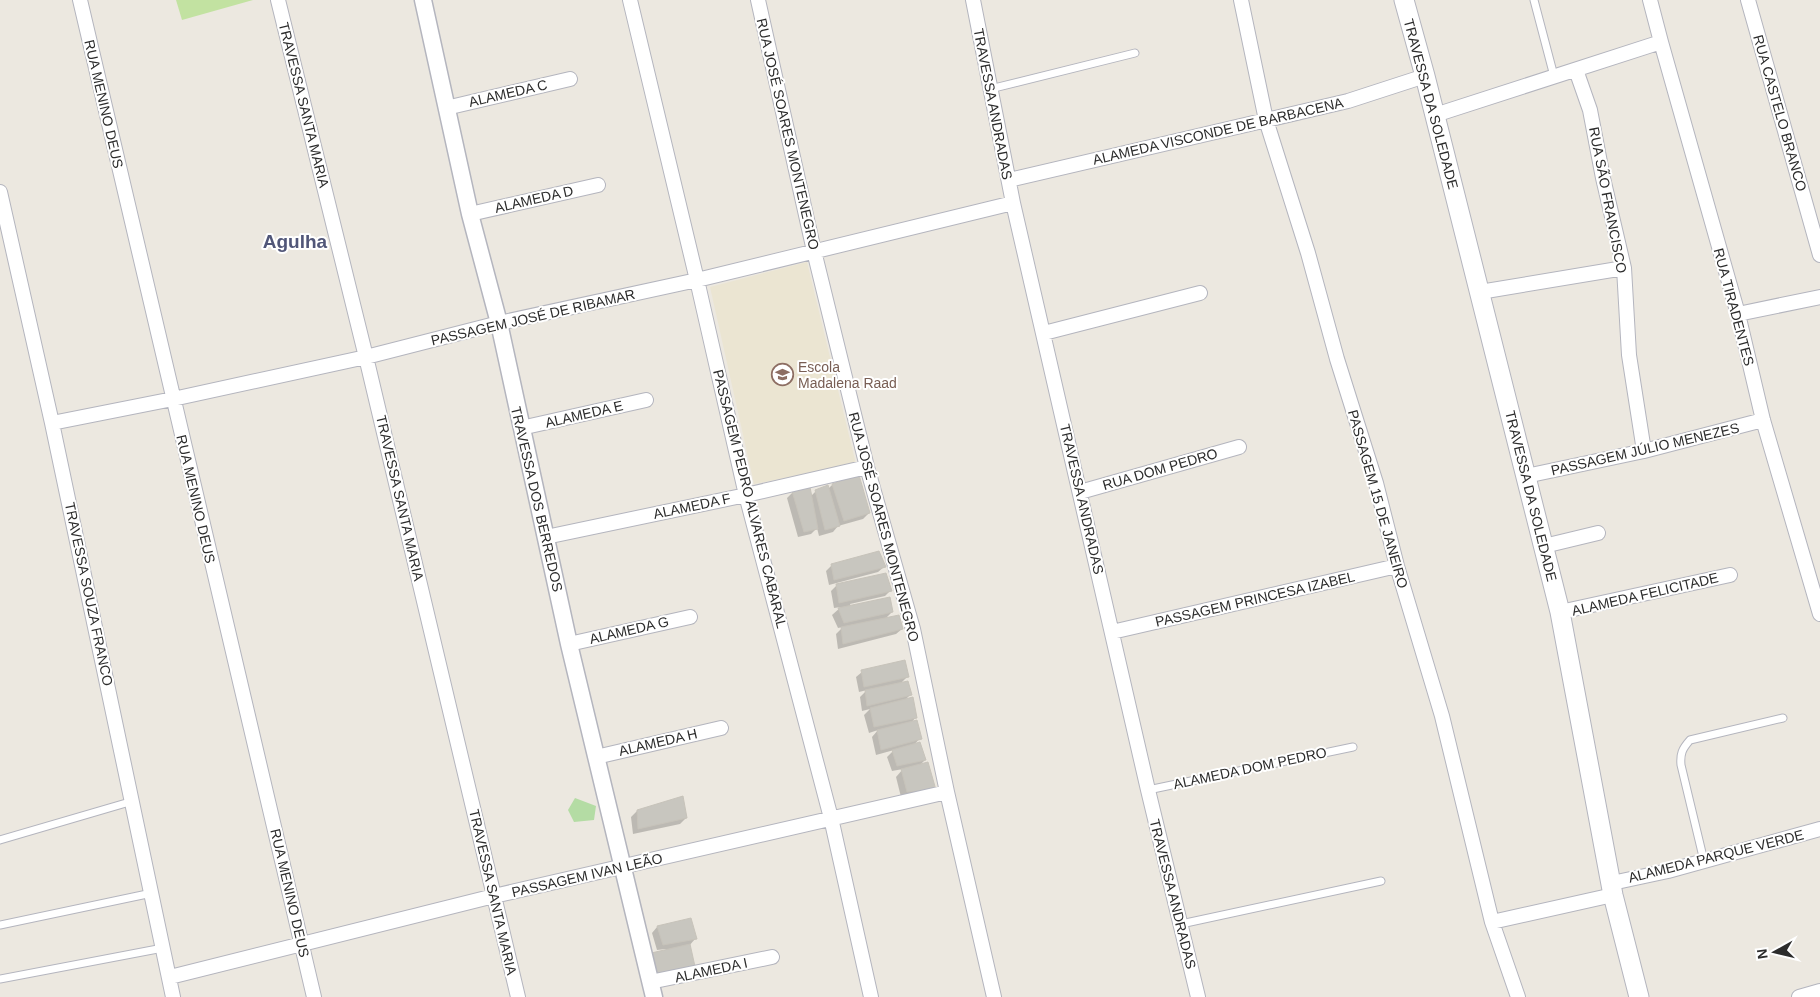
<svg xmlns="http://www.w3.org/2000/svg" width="1820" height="997" font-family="Helvetica,sans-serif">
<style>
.education{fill:#ebe5d2}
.green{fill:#b4dca4}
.pitch{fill:#c2e2a1}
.shadow{fill:#0003}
.building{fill:#c8c6bf;stroke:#c7c3ba}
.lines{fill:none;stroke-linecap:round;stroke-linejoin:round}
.service-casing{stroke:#b4b5be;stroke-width:9}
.minor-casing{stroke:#b4b5be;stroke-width:16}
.tertiary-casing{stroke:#b4b5be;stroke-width:19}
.secondary-casing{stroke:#b4b5be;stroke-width:21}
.service{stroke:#fff;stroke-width:7}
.minor{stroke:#fff;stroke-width:14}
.tertiary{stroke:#fff;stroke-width:16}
.secondary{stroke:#fff;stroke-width:19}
.labels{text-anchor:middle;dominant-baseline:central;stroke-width:4;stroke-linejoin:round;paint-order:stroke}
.street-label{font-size:14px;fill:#2c2c2c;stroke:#fff}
.education-label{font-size:14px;fill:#785e54;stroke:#fff;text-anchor:start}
.district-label{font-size:19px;font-weight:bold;fill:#515678;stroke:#fff}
</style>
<rect width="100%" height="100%" fill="#ece8e0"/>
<path class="education" d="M807,262L856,464L754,484L710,287Z"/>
<path class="green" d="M575,798L596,806L594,820L574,822L568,810Z"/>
<path class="pitch" d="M176,0H253L182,20Z"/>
<path class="shadow" d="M858,477L869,513L863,519L838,526L833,532L819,536L817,528L811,534L798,537L787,498L793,492L810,497L816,491L828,489L832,485Z
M832,565L884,567L878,572L829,585L826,571Z
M837,585L891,590L885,596L850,604L851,607L892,612L885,619L902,629L896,634L838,649L836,634L843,627L838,628L832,615L841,607L834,608L831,591Z
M862,672L907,677L900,684L910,695L905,700L916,717L911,723L920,738L914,745L925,760L919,766L935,789L901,797L896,777L903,769L892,771L887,757L894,750L876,755L872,737L878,730L869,733L864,715L870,709L862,711L860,697L867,690L859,692L856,677Z
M637,811L686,818L680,824L633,834L631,817Z
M657,927L695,939L689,946L666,951V949L657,950L652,933Z"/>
<path class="building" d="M859,475L870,513L844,521L832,484Z
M828,485L840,526L825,530L815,490Z
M810,487L818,529L804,532L792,491Z
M879,551L886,567L834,580L831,564Z
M886,573L892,591L839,603L836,584Z
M890,597L893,612L844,623L838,608Z
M899,615L903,629L843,644L841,627Z
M905,660L909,677L864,687L861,670Z
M908,681L912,695L867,706L865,690Z
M913,697L917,718L874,727L870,708Z
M917,720L922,739L881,750L877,730Z
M920,742L926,760L897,766L892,750Z
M928,762L936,790L907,792L901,769Z
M683,796L687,818L638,829L637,810Z
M691,918L697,939L663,945L657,926Z
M690,944L696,971L655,979L647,954Z"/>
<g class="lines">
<defs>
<path id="service" d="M1534,0L1554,76
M990,89L1135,53
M1148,790L1353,747
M0,840L133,801
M1704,861L1681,765C1680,754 1682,749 1690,740L1783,718
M1181,924L1381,881
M0,925L152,893
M0,979L163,948"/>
<path id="minor" d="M80,0L314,997
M278,0L366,357L518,997
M630,0L697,280L746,495L831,818L871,997
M758,0L814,251L867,467L913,629L947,792L994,997
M973,0L1013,203L1148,790L1198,997
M1241,0L1266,120L1308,253L1337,359L1376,483L1397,566L1442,716L1492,922L1518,997
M1650,0L1661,42L1738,314L1763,420L1820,614
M1748,0L1820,255
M1576,70L1590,110L1603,178L1624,268L1629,355L1644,451
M446,108L570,79
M1435,115L1661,42
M1009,180L1348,101L1425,76
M0,192L52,423L173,997
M470,214L598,185
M1480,292L1624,268
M1738,314L1820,297
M1044,333L1200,293
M52,423L173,399L366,357L499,323L697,280L1013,203
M521,428L646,400
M1526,476L1644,451L1763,420
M1080,492L1239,447
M546,537L746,495L867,467
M1544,546L1598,533
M1560,612L1730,575
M1112,632L1397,566
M569,644L690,617
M596,757L721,728
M1612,883L1668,871L1820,829
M1492,922L1613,895
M170,977L494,896L947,792
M650,982L772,957
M1799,997L1820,991"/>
<path id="tertiary" d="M423,0L470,214L499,323L569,644L654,997"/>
<path id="secondary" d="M1404,0L1425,76L1560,612L1613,895L1639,997"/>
</defs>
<use href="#service" class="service-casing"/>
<use href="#minor" class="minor-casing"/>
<use href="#tertiary" class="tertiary-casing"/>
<use href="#secondary" class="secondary-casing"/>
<use href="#service" class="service"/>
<use href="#minor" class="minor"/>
<use href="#tertiary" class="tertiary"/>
<use href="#secondary" class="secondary"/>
</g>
<defs>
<symbol id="school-ring" viewBox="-11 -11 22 22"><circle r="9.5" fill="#fff" stroke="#8d6e63" stroke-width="1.5"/><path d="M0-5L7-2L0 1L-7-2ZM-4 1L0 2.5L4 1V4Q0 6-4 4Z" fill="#8d6e63"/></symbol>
</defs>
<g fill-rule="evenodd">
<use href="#school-ring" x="770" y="362" width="25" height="25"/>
</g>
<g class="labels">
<g class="street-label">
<text transform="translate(508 93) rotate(-13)">ALAMEDA C</text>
<text transform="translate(104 104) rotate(77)">RUA MENINO DEUS</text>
<text transform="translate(993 104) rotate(79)">TRAVESSA ANDRADAS</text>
<text transform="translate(1431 104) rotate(75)">TRAVESSA DA SOLEDADE</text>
<text transform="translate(304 105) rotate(76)">TRAVESSA SANTA MARIA</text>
<text transform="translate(1780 113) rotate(74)">RUA CASTELO BRANCO</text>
<text transform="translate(1218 131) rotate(-13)">ALAMEDA VISCONDE DE BARBACENA</text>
<text transform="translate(788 134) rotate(77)">RUA JOSÉ SOARES MONTENEGRO</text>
<text transform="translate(534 199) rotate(-13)">ALAMEDA D</text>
<text transform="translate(1608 200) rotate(79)">RUA SÃO FRANCISCO</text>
<text transform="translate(1734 307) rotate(75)">RUA TIRADENTES</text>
<text transform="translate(533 317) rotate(-13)">PASSAGEM JOSÉ DE RIBAMAR</text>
<text transform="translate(584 414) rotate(-13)">ALAMEDA E</text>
<text transform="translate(1645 449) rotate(-13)">PASSAGEM JÚLIO MENEZES</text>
<text transform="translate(1160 469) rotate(-16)">RUA DOM PEDRO</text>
<text transform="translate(1531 496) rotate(76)">TRAVESSA DA SOLEDADE</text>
<text transform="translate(400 498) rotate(77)">TRAVESSA SANTA MARIA</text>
<text transform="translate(196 499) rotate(77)">RUA MENINO DEUS</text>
<text transform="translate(537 499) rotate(77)">TRAVESSA DOS BERREDOS</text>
<text transform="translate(750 499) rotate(76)">PASSAGEM PEDRO ALVARES CABARAL</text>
<text transform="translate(1082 499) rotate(77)">TRAVESSA ANDRADAS</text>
<text transform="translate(1378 499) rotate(74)">PASSAGEM 15 DE JANEIRO</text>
<text transform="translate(692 506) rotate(-12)">ALAMEDA F</text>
<text transform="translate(884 527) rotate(75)">RUA JOSÉ SOARES MONTENEGRO</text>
<text transform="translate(89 594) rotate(78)">TRAVESSA SOUZA FRANCO</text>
<text transform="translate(1645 594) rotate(-13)">ALAMEDA FELICITADE</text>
<text transform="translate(1255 599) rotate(-13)">PASSAGEM PRINCESA IZABEL</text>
<text transform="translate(629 630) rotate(-13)">ALAMEDA G</text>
<text transform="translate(658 742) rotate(-13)">ALAMEDA H</text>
<text transform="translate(1250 768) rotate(-12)">ALAMEDA DOM PEDRO</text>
<text transform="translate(1716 856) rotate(-14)">ALAMEDA PARQUE VERDE</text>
<text transform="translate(587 875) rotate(-13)">PASSAGEM IVAN LEÃO</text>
<text transform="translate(493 892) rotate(77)">TRAVESSA SANTA MARIA</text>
<text transform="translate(290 893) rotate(77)">RUA MENINO DEUS</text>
<text transform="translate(1173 894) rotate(76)">TRAVESSA ANDRADAS</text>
<text transform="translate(711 970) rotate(-12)">ALAMEDA I</text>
</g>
<g class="education-label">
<text x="798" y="367">Escola<tspan x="798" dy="16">Madalena Raad</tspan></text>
</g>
<g class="district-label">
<text x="295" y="241">Agulha</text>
</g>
</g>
<g transform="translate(1775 952) rotate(262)" stroke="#ffffff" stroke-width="4" paint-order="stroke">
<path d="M0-4L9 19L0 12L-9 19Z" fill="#2c2c2c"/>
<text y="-8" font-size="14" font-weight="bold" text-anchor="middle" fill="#2c2c2c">N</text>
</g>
</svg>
